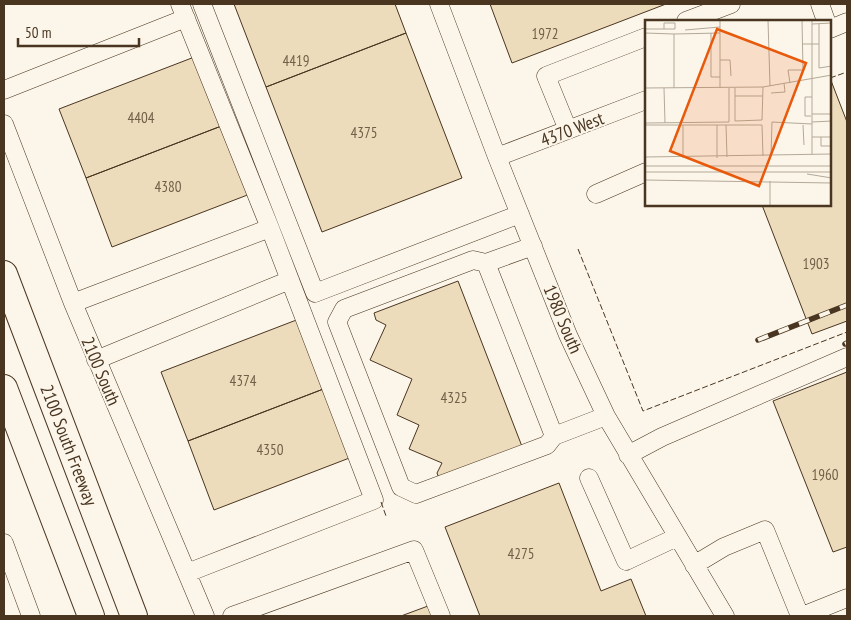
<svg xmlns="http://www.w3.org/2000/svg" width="851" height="620" font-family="'PT Sans Narrow',sans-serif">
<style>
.building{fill:#ecdcbc;stroke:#4a3520}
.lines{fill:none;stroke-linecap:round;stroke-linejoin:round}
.minor-casing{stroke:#4a3520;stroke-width:19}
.highway-casing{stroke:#4a3520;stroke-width:28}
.minor{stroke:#fbf6e9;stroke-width:18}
.highway{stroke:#fbf6e9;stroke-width:26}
.rail-casing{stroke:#4a3520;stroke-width:5.5}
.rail{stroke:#fbf6e9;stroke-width:4;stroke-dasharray:11;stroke-linecap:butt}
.fence{stroke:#4a3520;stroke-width:1;stroke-dasharray:6 2.5;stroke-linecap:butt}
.labels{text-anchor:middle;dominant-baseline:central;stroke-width:4;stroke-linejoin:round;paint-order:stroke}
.number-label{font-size:15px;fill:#725f47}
.street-label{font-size:18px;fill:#4a3520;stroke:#fbf6e9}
.inset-road{fill:none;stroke:#b4a999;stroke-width:1}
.view{fill:#e8590c;fill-opacity:0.15;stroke:#e8590c;stroke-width:2.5}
.inset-edge{fill:none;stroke:#4a3520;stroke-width:2.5}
</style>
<rect width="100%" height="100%" fill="#fbf6e9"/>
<path class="building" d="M234,4H395L406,33L266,87Z
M490,4H666L512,63Z
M406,33L462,178L322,232L266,87Z
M197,56L224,125L86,178L59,109Z
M830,78L847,122V321L812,334L762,205H830Z
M224,125L250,194L112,247L86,178Z
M458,281L523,449L440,481L437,473L442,463L409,449L419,425L397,415L412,379L370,360L386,325L376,320L374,313Z
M299,319L326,388L188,441L161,372Z
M847,372V547L833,552L773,401Z
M326,388L352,457L214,510L188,441Z
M559,483L601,591L631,579L646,616H480L445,527Z
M428,606L432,616H401Z"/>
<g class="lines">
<defs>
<path id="minor" d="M180,4L270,228L374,500L187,573
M202,4L315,293L520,214
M439,4L497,157L568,335L606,416L725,616
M820,4L826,21
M686,21L731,4
M830,29L847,22
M4,90L186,18
M4,124L73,303L205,616
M568,130L546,76L646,37
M497,157L646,100
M596,194L646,172
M533,246L486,263L473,260L344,309L337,322L401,487L416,494L547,445L554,436L606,416
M486,263L554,436
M73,303L270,228
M96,360L290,280
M628,455L662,437L847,357
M589,478L626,561L677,537
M4,543L31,616
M694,565L724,547L765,530L800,616
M232,616L414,550L441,616
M802,616L847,598"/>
<path id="highway" d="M4,274L134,616
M4,388L91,616"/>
</defs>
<use href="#minor" class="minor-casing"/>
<use href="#highway" class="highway-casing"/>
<use href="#minor" class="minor"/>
<use href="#highway" class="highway"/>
<defs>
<path id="rail" d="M758,340L847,305
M845,344L847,343"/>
</defs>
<use href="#rail" class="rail-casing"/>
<use href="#rail" class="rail"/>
<path class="fence" d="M830,78L847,72
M578,249L643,411L847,332
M381,502L386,516"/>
</g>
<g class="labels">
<g class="number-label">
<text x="545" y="33">1972</text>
<text x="296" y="60">4419</text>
<text x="141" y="117">4404</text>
<text x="364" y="132">4375</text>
<text x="168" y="186">4380</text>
<text x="816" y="263">1903</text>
<text x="243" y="380">4374</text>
<text x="454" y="397">4325</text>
<text x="270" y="449">4350</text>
<text x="825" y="474">1960</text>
<text x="521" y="553">4275</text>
</g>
<g class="street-label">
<text transform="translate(572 129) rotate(-21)">4370 West</text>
<text transform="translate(563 319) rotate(67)">1980 South</text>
<text transform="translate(101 371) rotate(67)">2100 South</text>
<text transform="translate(69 445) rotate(69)">2100 South Freeway</text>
</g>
</g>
<g transform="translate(645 20)">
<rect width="186" height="186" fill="#fbf6e9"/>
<path class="inset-road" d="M75,0V68M123,0L125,66M167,0V134M167,4L187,3M174,4V48L187,46M0,9H30V3H19V9M40,10L75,7M0,13L29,14M66,13V57H75M158,24H174M75,40H85L86,56M145,63L143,50H158L157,0M0,68L118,67L187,55M19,68L20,103M29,68V14L75,13M90,68V101L117,100L118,67M126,73L140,72L139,63M90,76H118M167,94H187M166,96H160V77H167M167,102L187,101M0,103L84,102V68M0,105H117L118,136M38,105V138M81,105L82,137M158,105L159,125M167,117H186V126H176V117M126,136L127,102L167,104M0,137L187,134M72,138V105M0,146H187M0,152H187M162,154L187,158M0,160L187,163M125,161V186M0,184V160"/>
<path class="view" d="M72,9L161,43L114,166L25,131Z"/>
<rect width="186" height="186" class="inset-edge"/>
</g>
<rect width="851" height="620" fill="none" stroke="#4a3520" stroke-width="10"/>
<path d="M18 38v8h121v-8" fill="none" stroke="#4a3520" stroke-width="2.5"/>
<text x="25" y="38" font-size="15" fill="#4a3520" stroke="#fbf6e9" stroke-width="4" paint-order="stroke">50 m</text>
</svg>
